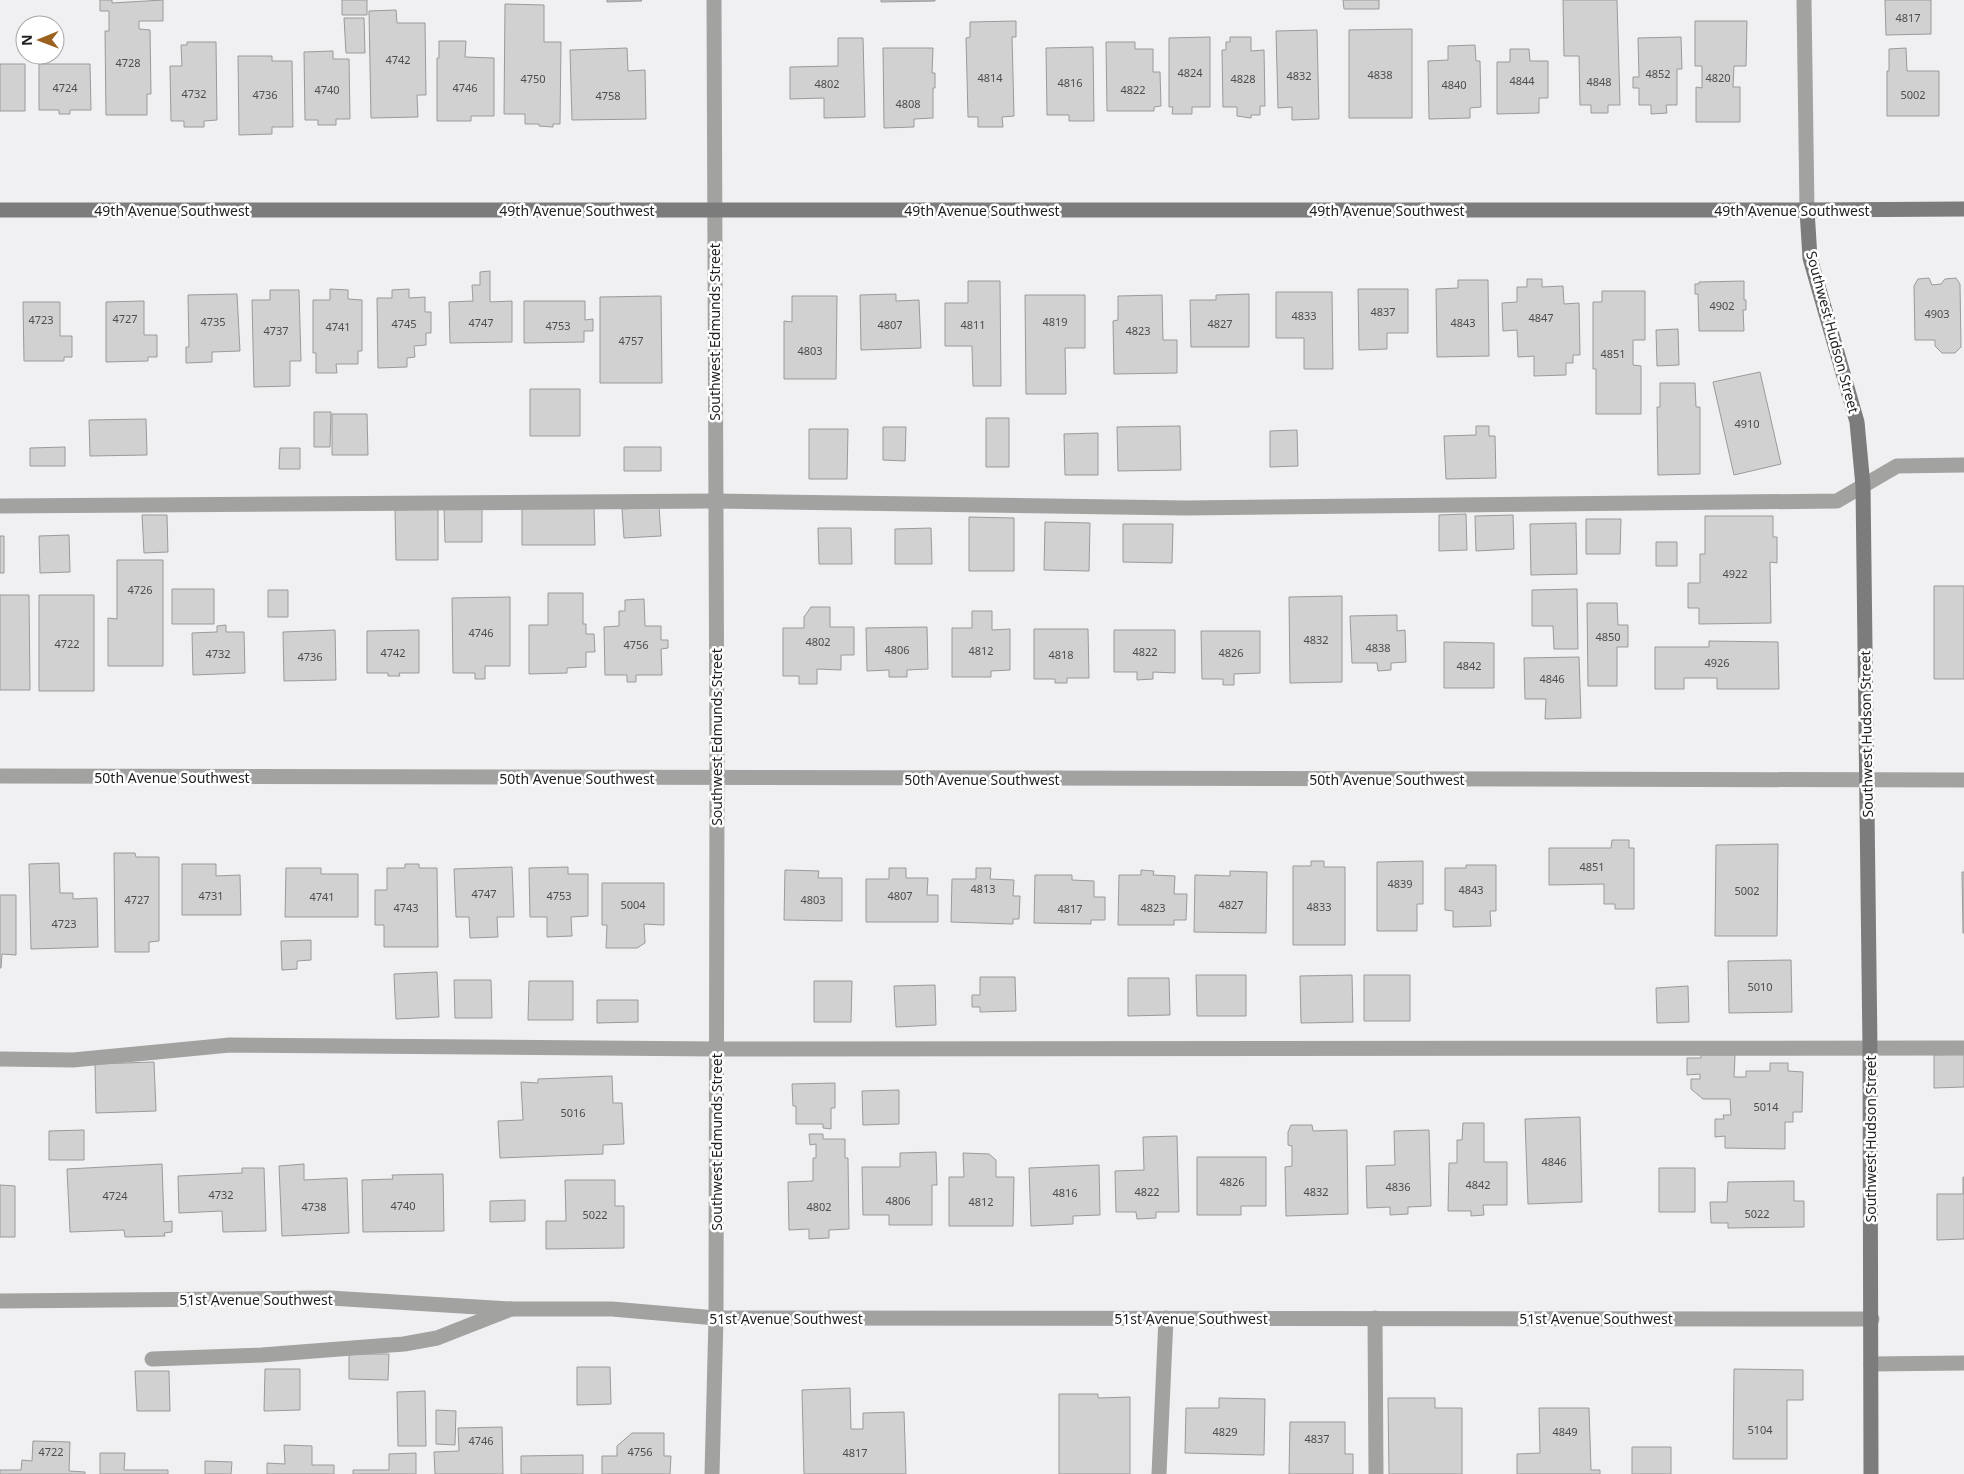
<svg xmlns="http://www.w3.org/2000/svg" width="1964" height="1474" font-family="'Noto Sans',sans-serif">
<style>
.building{fill:#d2d1d2;stroke:#9b9a9a}
.lines{fill:none;stroke-linecap:round;stroke-linejoin:round}
.lane{stroke:#a2a2a1;stroke-width:15}
.street{stroke:#a2a2a1;stroke-width:15}
.secondary{stroke:#7d7c7c;stroke-width:15}
.labels{text-anchor:middle;dominant-baseline:central;stroke-width:5;stroke-linejoin:round;paint-order:stroke}
.number-label{font-size:11px;fill:#4d4d4d}
.street-label{font-size:14px;fill:#212121;stroke:#fff}
</style>
<rect width="100%" height="100%" fill="#f0f0f2"/>
<path class="building" d="M100,0H112V3L163,0V21H139V29L150,30L151,94H147V115H106L105,31H109V11H100Z
M342,0H367V15H342Z
M607,0H641L642,1L607,2Z
M881,0H935V1L881,2Z
M1343,0H1379V9H1344Z
M1563,0H1617L1620,105H1608V113H1591V105H1580L1579,56H1564Z
M1885,0H1931V34L1886,35Z
M505,4L544,5V42H561L560,124H553V127L539,126V124H525V114H504Z
M396,10L397,23H425L426,95H417L418,117L371,118L369,11Z
M344,18H364L365,53H346Z
M1016,21V37H1012L1014,116L1002,117L1003,127H978V117H968L966,38L970,37V22Z
M1695,21H1747L1746,66H1734L1733,87H1740V122H1696V87L1702,88V66H1695Z
M1412,29V118H1349V30Z
M1317,30L1319,119L1292,120V107L1278,108L1276,31Z
M1210,37V107H1192V114H1172L1173,107H1169V38Z
M1230,37H1251V51L1264,50L1265,106H1260V115H1251V118L1237,116V107H1223L1222,50H1226V42H1230Z
M1681,37L1682,69H1677V105H1666L1667,113L1651,114V105H1639V88H1633V77H1639L1638,38Z
M838,38H863L865,117L824,118V98L790,99V67L838,66Z
M439,41H466L465,57L494,58V116H471V121H437V58H439Z
M187,42H216L217,120L204,121V127H184V121H171L170,66H182L181,45H187Z
M1106,42H1135V49H1153V72H1160L1161,106L1154,107V111H1107Z
M1475,45L1476,61H1480L1481,107L1470,108V118L1429,119L1428,61L1448,60V46Z
M1093,47L1094,121H1069V115H1047L1046,48Z
M627,48L628,71L645,70L646,119L572,120L570,50Z
M883,48H933L932,73H935V88H933V118L914,119V127L884,128Z
M1906,48L1907,71H1939V116H1887V71H1889V49Z
M1510,49H1529L1530,61H1548V98H1539V113L1497,114V62H1510Z
M333,51V59H349L350,119H336V125H318V120H305L304,52Z
M238,56H272V61H292L293,127H272V134L239,135Z
M0,64H25V111H0Z
M39,64H90L91,110H70V114H59V110H39Z
M490,271V302L512,301V342L450,343L449,302L473,301L472,285H480V272Z
M1929,278L1932,285L1941,284L1945,279L1956,278L1960,284L1961,347L1955,353H1942L1935,346V340H1915L1914,286L1918,279Z
M1527,279H1542V287L1563,286L1564,304L1579,303L1580,355H1573V363H1566V375L1534,376V356L1518,357L1517,330L1503,331L1502,303L1517,302V287H1527Z
M1458,280H1488L1489,356L1437,357L1436,289L1458,288Z
M968,281H1000L1001,386H973L972,346H945V303H968Z
M1744,281V300H1746V310H1743L1744,331H1699L1698,294H1695V284H1699V282Z
M330,289L348,290V299L362,300V351H358V364H336L337,373H316V353H313V300H330Z
M409,289V298L425,297V312H431V333H426V345L414,346L415,357L407,358V367L378,368L377,298H392V290Z
M1358,289H1408V333H1387V349L1359,350Z
M270,290H299L301,361H290V386L254,387L252,300H270Z
M1602,291H1645V340H1633V365L1641,366V414H1596V369H1593V302H1602Z
M1276,292H1332L1333,369H1304V338H1276Z
M237,294L240,351L212,352V362L186,363V347H189L188,295Z
M896,294V301L919,300L921,348L861,350L860,295Z
M1249,294V347H1191L1190,300H1216V295Z
M1025,295H1085V348H1065L1066,394H1026Z
M1162,295L1163,340H1177V373L1114,374L1113,321L1118,320V296Z
M661,296L662,383H600V297Z
M792,296H837L836,379H784V321L792,322Z
M144,301V335H157V357H148V361L106,362V302Z
M524,301H585V320L593,319V331H584V342L524,343Z
M23,302H60V336H72V357H64V361H24Z
M1678,329L1679,365L1657,366L1656,330Z
M1760,372L1781,464L1734,475L1713,382Z
M1660,383H1695L1696,407H1700V474L1658,475L1657,407H1660Z
M530,389H580V436H530Z
M314,412H331L330,447H314Z
M332,414H367L368,455H332Z
M986,418H1009V467H986Z
M146,419L147,455L90,456L89,420Z
M1180,426L1181,470L1118,471L1117,427Z
M1476,426H1489V436H1495L1496,478L1446,479L1444,436L1476,435Z
M883,427H906L905,461L883,460Z
M809,429H848L847,479H809Z
M1297,430L1298,466L1270,467V431Z
M1098,433V475H1065L1064,434Z
M65,447V466H30V448Z
M624,447H661V471H624Z
M280,448H300V469H279Z
M482,505V542H445L444,506Z
M522,507H594L595,545H522Z
M659,507L661,536L624,538L622,509Z
M438,509V560H396L395,510Z
M1466,514L1467,550L1439,551V515Z
M142,515H167L168,552L144,553Z
M1513,515L1514,549L1476,551L1475,516Z
M1705,516H1773V537H1777V563L1770,562L1771,623L1699,624V608H1688V583H1700V554H1705Z
M969,517L1014,518V571H969Z
M1586,519H1621L1620,554H1586Z
M1045,522L1090,523L1089,571L1044,570Z
M1576,523L1577,574L1531,575L1530,524Z
M1123,524H1173L1172,563L1123,562Z
M818,528H851L852,564H819Z
M931,528L932,564H895V529Z
M69,535L70,572L40,573L39,536Z
M0,536H4V573H0Z
M1656,542H1677V566H1656Z
M117,560H163V666H108V618L117,619Z
M1934,586H1964V679H1934Z
M172,589H214V624H172Z
M1577,589L1578,649H1554L1553,626H1532V590Z
M268,590H288V617H268Z
M548,593H583V624H586V634H594L595,652H586V667L567,668V673L529,674V625H548Z
M0,595H29L30,690H0Z
M39,595H94V691H39Z
M1342,596V682L1290,683L1289,597Z
M510,597V666H485V679H475V673H453L452,598Z
M644,599L645,626H661V640H668V648L661,649L662,675H636V682H627V675H605L604,627L619,626V611H625V600Z
M1587,603H1617L1618,625H1628V647H1617V686H1588Z
M811,607H830V627H854V655H841V670L817,669V684H799V676H783V628H804V617Z
M972,611H992V630L1010,629V670L991,671V677H952V628H972Z
M1397,615V631L1405,630L1406,662L1391,663V670L1378,671L1377,663H1352L1350,616Z
M226,625V632H244L245,673L193,675L192,633L217,632V626Z
M927,627L928,669L907,670V677H889V670L867,671L866,628Z
M1034,629H1088L1089,678H1067V683H1055V679H1034Z
M335,630L336,680L284,681L283,632Z
M419,630V673H399L400,676H388V673H367V631Z
M1114,630H1175V673L1153,672V679L1137,680V672H1114Z
M1201,631H1260V673L1234,674V685H1223V679H1202Z
M1709,641L1778,642L1779,689H1717V678H1684V689H1655V647H1709Z
M1444,642L1494,643V688H1444Z
M1579,657L1581,718L1545,719L1546,699H1525L1524,658Z
M1612,840H1629V848H1634V909H1615V904H1604V884L1549,885V848H1611Z
M1778,844L1777,936H1715L1716,845Z
M114,853H135L136,857H159V941L149,942V952H115Z
M1311,861H1324V867H1345V945H1293V866H1311Z
M1423,861V904H1417V931H1377V862Z
M59,863L60,893H73V899L97,898L98,947L31,949L29,864Z
M182,864H216V876L240,875L241,915H182Z
M405,864H419V868H437L438,947H384V925H375V890H387V868H405Z
M1466,865H1496V911H1490L1491,926L1453,927V911L1445,910V868H1466Z
M512,867L514,917H497L498,937L470,938L469,917H456L454,869Z
M568,867V874H588V916L571,917L572,936L547,937V917H530L529,868Z
M286,868H321V874H358V917H285Z
M889,868H906V878H928L927,895H938V922H866V879H889Z
M976,868H991L990,879L1014,880L1013,896H1020L1019,919H1013V924L951,922L952,879H976Z
M785,870L819,871L818,878H842V921L784,920Z
M1141,870L1154,871L1153,875L1175,876L1174,894H1187L1186,920H1174V925H1118L1119,875H1141Z
M1230,871L1267,872L1266,933L1194,932L1195,875L1230,876Z
M1962,872H1964V933H1963Z
M1035,875H1072V880L1094,881V897H1105V920H1091V924L1034,923Z
M602,883H664V925L644,924L645,943L637,948H606L607,925H602Z
M0,895H16V955L2,954L1,968H0Z
M311,940V960L297,961V969L282,970L281,941Z
M1791,960L1792,1012L1729,1013L1728,961Z
M437,972L439,1017L396,1019L394,974Z
M1196,975H1246V1016H1197Z
M1352,975L1353,1022L1301,1023L1300,976Z
M1364,975H1410V1021H1364Z
M980,977H1015L1016,1011L980,1012V1007H972V995H980Z
M1128,978H1169L1170,1015L1128,1016Z
M454,980H491L492,1018H455Z
M529,981H573V1020H528Z
M814,981H852L851,1022H814Z
M935,985L936,1025L896,1027L894,986Z
M1688,986L1689,1022L1657,1023L1656,988Z
M597,1000H638V1022L597,1023Z
M1964,1054V1087L1934,1088V1055Z
M1701,1055H1735L1734,1077H1746V1071H1770V1063H1788V1071L1803,1072L1802,1112H1793V1122H1785V1149L1725,1148V1136L1715,1137V1119H1724L1723,1115H1731L1730,1099H1703L1691,1089V1079H1700V1074L1687,1075V1058H1701Z
M154,1062L156,1111L96,1113L95,1064Z
M612,1076L613,1103H622L624,1144L603,1145V1154L500,1158L498,1121L523,1120L521,1082L538,1083V1079Z
M835,1083V1108H831V1129L823,1128V1124H796V1106H793L792,1084Z
M899,1090V1124L863,1125L862,1091Z
M1580,1117L1582,1202L1528,1204L1525,1119Z
M1463,1123H1484V1162H1507V1205H1483L1484,1215L1471,1216V1211H1448L1449,1163H1457V1140H1462Z
M1291,1125H1312L1313,1131L1347,1130L1348,1214L1286,1216L1285,1167L1292,1166V1146L1288,1145V1132Z
M84,1130V1160H49V1131Z
M1429,1130L1431,1206L1408,1207V1214L1390,1215V1207L1367,1208L1366,1166L1395,1165L1394,1131Z
M809,1134H823V1139H845V1158H848L849,1229L829,1230V1238L809,1239V1229L789,1230L788,1182L813,1181V1158H816V1144L810,1145Z
M1177,1136L1179,1212H1156V1218L1137,1219L1136,1212H1116L1115,1171L1144,1170L1143,1137Z
M936,1152L937,1185H932V1225H889V1215H863L862,1167H900V1153Z
M963,1153L989,1154L996,1160V1177H1014L1013,1226H949V1177H964Z
M1197,1157H1266V1206H1241V1215H1197Z
M162,1164L164,1222L172,1221V1232L164,1233L165,1236L125,1237L124,1230L70,1232L67,1169Z
M304,1164V1180L347,1178L349,1233L282,1236L279,1166Z
M1099,1165L1100,1215L1073,1216V1224L1031,1226L1029,1168Z
M242,1168H264L266,1231L223,1232L222,1211L179,1213L178,1176L242,1173Z
M1659,1168H1695V1212H1659Z
M443,1174L444,1231L363,1232L362,1180L393,1179L392,1175Z
M1963,1177H1964V1239L1937,1240V1194H1963Z
M565,1180H615V1206H624V1248L546,1249V1221H566Z
M1794,1181V1201H1804V1227L1728,1228V1223H1711L1710,1202H1727L1728,1182Z
M0,1185L15,1186V1237H0Z
M525,1200V1221L490,1222V1201Z
M349,1354H389L388,1380L349,1379Z
M577,1367H610L611,1404L577,1405Z
M265,1369H300V1410L264,1411Z
M1734,1369L1803,1370V1400H1787V1459H1733Z
M135,1371H169L170,1411H137Z
M850,1388L851,1429H863V1413L904,1412L906,1474H804L802,1390Z
M425,1391L426,1446H398L397,1392Z
M1059,1394H1098V1398L1130,1397V1474H1059Z
M1219,1398L1265,1399L1264,1455L1185,1453L1186,1408H1219Z
M1388,1398H1435V1408H1462V1474H1389Z
M1539,1408H1589L1591,1470H1600V1474H1517V1454L1540,1453Z
M436,1410L456,1411L455,1445L436,1444Z
M1290,1422H1345V1454H1353V1474H1289Z
M502,1427L503,1474H435L434,1452L459,1451L458,1428Z
M632,1433H664V1456H671L670,1474H602V1456H617V1446Z
M33,1441L70,1442L69,1471L85,1472V1474H0V1470H21L22,1460L32,1461Z
M284,1445L312,1446V1465H334V1474H267V1463L285,1464Z
M1632,1447H1671V1474H1632Z
M100,1453H125L124,1470H168V1474H100Z
M416,1453V1474H353V1470H389V1454Z
M583,1455V1474H521V1456Z
M205,1461L232,1462L231,1474H205Z"/>
<g class="lines">
<path class="lane" d="M0,506L715,501L1185,508L1837,501L1897,466L1964,465
M0,1059L73,1060L230,1045L716,1049L1964,1048
M1375,1318L1376,1474
M152,1359L262,1355L404,1344L437,1338L511,1309
M1159,1474L1166,1318"/>
<path class="street" d="M1804,0L1807,210
M0,776L1964,780
M0,1301L330,1298L511,1309H612L716,1318L1872,1319
M1871,1364L1964,1363
M712,1474L716,1318L717,778L714,0"/>
<path class="secondary" d="M0,210H1807L1964,209
M1807,210L1810,258L1857,422L1863,486L1870,1050L1871,1474"/>
</g>
<g class="labels">
<g class="number-label">
<text x="1908" y="17">4817</text>
<text x="398" y="59">4742</text>
<text x="128" y="62">4728</text>
<text x="1190" y="72">4824</text>
<text x="1658" y="73">4852</text>
<text x="1380" y="74">4838</text>
<text x="1299" y="75">4832</text>
<text x="990" y="77">4814</text>
<text x="1718" y="77">4820</text>
<text x="533" y="78">4750</text>
<text x="1243" y="78">4828</text>
<text x="1522" y="80">4844</text>
<text x="1599" y="81">4848</text>
<text x="1070" y="82">4816</text>
<text x="827" y="83">4802</text>
<text x="1454" y="84">4840</text>
<text x="65" y="87">4724</text>
<text x="465" y="87">4746</text>
<text x="327" y="89">4740</text>
<text x="1133" y="89">4822</text>
<text x="194" y="93">4732</text>
<text x="265" y="94">4736</text>
<text x="1913" y="94">5002</text>
<text x="608" y="95">4758</text>
<text x="908" y="103">4808</text>
<text x="1722" y="305">4902</text>
<text x="1383" y="311">4837</text>
<text x="1937" y="313">4903</text>
<text x="1304" y="315">4833</text>
<text x="1541" y="317">4847</text>
<text x="125" y="318">4727</text>
<text x="41" y="319">4723</text>
<text x="213" y="321">4735</text>
<text x="1055" y="321">4819</text>
<text x="481" y="322">4747</text>
<text x="1463" y="322">4843</text>
<text x="404" y="323">4745</text>
<text x="1220" y="323">4827</text>
<text x="890" y="324">4807</text>
<text x="973" y="324">4811</text>
<text x="558" y="325">4753</text>
<text x="338" y="326">4741</text>
<text x="276" y="330">4737</text>
<text x="1138" y="330">4823</text>
<text x="631" y="340">4757</text>
<text x="810" y="350">4803</text>
<text x="1613" y="353">4851</text>
<text x="1747" y="423">4910</text>
<text x="1735" y="573">4922</text>
<text x="140" y="589">4726</text>
<text x="481" y="632">4746</text>
<text x="1608" y="636">4850</text>
<text x="1316" y="639">4832</text>
<text x="818" y="641">4802</text>
<text x="67" y="643">4722</text>
<text x="636" y="644">4756</text>
<text x="1378" y="647">4838</text>
<text x="897" y="649">4806</text>
<text x="981" y="650">4812</text>
<text x="1145" y="651">4822</text>
<text x="393" y="652">4742</text>
<text x="1231" y="652">4826</text>
<text x="218" y="653">4732</text>
<text x="1061" y="654">4818</text>
<text x="310" y="656">4736</text>
<text x="1717" y="662">4926</text>
<text x="1469" y="665">4842</text>
<text x="1552" y="678">4846</text>
<text x="1592" y="866">4851</text>
<text x="1400" y="883">4839</text>
<text x="983" y="888">4813</text>
<text x="1471" y="889">4843</text>
<text x="1747" y="890">5002</text>
<text x="484" y="893">4747</text>
<text x="211" y="895">4731</text>
<text x="559" y="895">4753</text>
<text x="900" y="895">4807</text>
<text x="322" y="896">4741</text>
<text x="137" y="899">4727</text>
<text x="813" y="899">4803</text>
<text x="633" y="904">5004</text>
<text x="1231" y="904">4827</text>
<text x="1319" y="906">4833</text>
<text x="406" y="907">4743</text>
<text x="1153" y="907">4823</text>
<text x="1070" y="908">4817</text>
<text x="64" y="923">4723</text>
<text x="1760" y="986">5010</text>
<text x="1766" y="1106">5014</text>
<text x="573" y="1112">5016</text>
<text x="1554" y="1161">4846</text>
<text x="1232" y="1181">4826</text>
<text x="1478" y="1184">4842</text>
<text x="1398" y="1186">4836</text>
<text x="1147" y="1191">4822</text>
<text x="1316" y="1191">4832</text>
<text x="1065" y="1192">4816</text>
<text x="221" y="1194">4732</text>
<text x="115" y="1195">4724</text>
<text x="898" y="1200">4806</text>
<text x="981" y="1201">4812</text>
<text x="403" y="1205">4740</text>
<text x="314" y="1206">4738</text>
<text x="819" y="1206">4802</text>
<text x="1757" y="1213">5022</text>
<text x="595" y="1214">5022</text>
<text x="1760" y="1429">5104</text>
<text x="1225" y="1431">4829</text>
<text x="1565" y="1431">4849</text>
<text x="1317" y="1438">4837</text>
<text x="481" y="1440">4746</text>
<text x="51" y="1451">4722</text>
<text x="640" y="1451">4756</text>
<text x="855" y="1452">4817</text>
</g>
<g class="street-label">
<text x="172" y="210">49th Avenue Southwest</text>
<text x="577" y="210">49th Avenue Southwest</text>
<text x="982" y="210">49th Avenue Southwest</text>
<text x="1387" y="210">49th Avenue Southwest</text>
<text x="1792" y="210">49th Avenue Southwest</text>
<text transform="translate(714 332) rotate(-90)">Southwest Edmunds Street</text>
<text transform="translate(1833 332) rotate(75)">Southwest Hudson Street</text>
<text transform="translate(1866 734) rotate(-91)">Southwest Hudson Street</text>
<text transform="translate(716 737) rotate(-90)">Southwest Edmunds Street</text>
<text x="172" y="777">50th Avenue Southwest</text>
<text x="577" y="778">50th Avenue Southwest</text>
<text x="982" y="779">50th Avenue Southwest</text>
<text x="1387" y="779">50th Avenue Southwest</text>
<text transform="translate(1870 1139) rotate(-90)">Southwest Hudson Street</text>
<text transform="translate(716 1142) rotate(-90)">Southwest Edmunds Street</text>
<text x="256" y="1299">51st Avenue Southwest</text>
<text x="786" y="1318">51st Avenue Southwest</text>
<text x="1191" y="1318">51st Avenue Southwest</text>
<text x="1596" y="1318">51st Avenue Southwest</text>
</g>
</g>
<g transform="translate(40 40) rotate(269)"><circle r="24" fill="#ffffff" stroke="#a6a6a6"/>
<path d="M0-4L9 19L0 12L-9 19Z" fill="#9a611f"/>
<text y="-8" font-size="14" font-weight="bold" text-anchor="middle" fill="#212121">N</text>
</g>
</svg>
